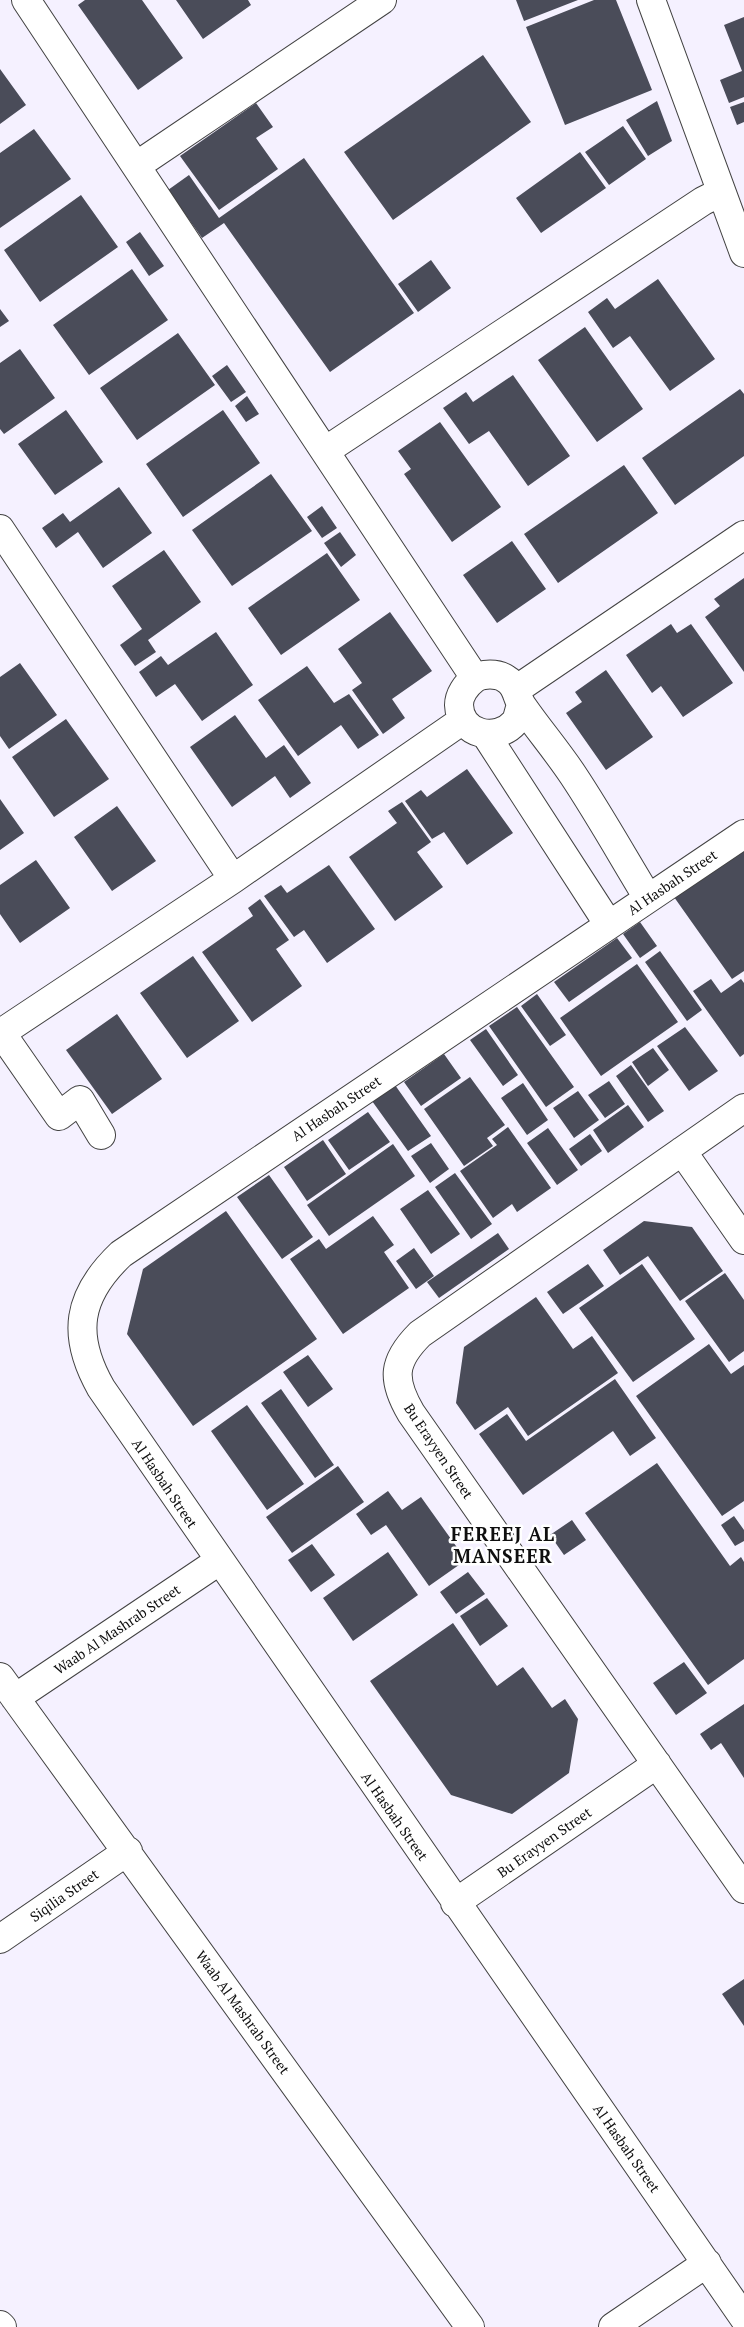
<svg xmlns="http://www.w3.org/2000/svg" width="744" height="2327" font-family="'PT Serif',serif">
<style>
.building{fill:#4a4c59}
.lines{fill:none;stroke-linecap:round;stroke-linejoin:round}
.minor-casing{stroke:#424242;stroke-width:30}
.minor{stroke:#fff;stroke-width:28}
.labels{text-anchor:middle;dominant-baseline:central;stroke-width:5;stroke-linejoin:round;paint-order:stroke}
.street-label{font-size:14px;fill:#0f0f0f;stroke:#fff}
.district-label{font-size:19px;font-weight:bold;letter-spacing:1px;fill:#0f0f0f;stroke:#fff}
</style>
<rect width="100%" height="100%" fill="#f5f1ff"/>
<path class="building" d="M85,0H142L183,58L138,90L78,5Z
M176,0H248L251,5L203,39Z
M516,0H578L524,21Z
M594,0H616L652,90L565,125L526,27Z
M744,17V97L729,103L720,80L742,71L724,25Z
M483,55L531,122L393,220L344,152Z
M0,69L26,105L0,124Z
M657,101L672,141L648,156L626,120Z
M744,102V122L737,125L730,107Z
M256,103L273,127L256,138L278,169L219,210L180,156Z
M623,126L646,159L609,185L585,152Z
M34,129L71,179L0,228V153Z
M580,152L606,188L541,233L516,198Z
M304,158L414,313L330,372L224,223L202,238L168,190L189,175L219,218Z
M81,195L118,247L40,302L4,250Z
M140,232L164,266L149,276L126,242Z
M431,260L451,288L418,312L398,284Z
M132,269L168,320L89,375L53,325Z
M658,279L715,359L670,391L630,336L613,348L588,312L607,298L615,309Z
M0,309L9,321L0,327Z
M585,327L643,409L597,442L538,360Z
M178,333L215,385L137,440L100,388Z
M20,349L55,398L4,434L0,429V363Z
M227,365L246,392L231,402L212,376Z
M513,375L570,456L528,486L489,431L469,444L443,408L466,392L473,402Z
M740,389L744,394V456L675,505L642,458Z
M247,396L259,414L246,422L235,406Z
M66,410L103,462L55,495L18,444Z
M223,410L260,463L183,517L146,464Z
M440,422L501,507L452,542L404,474L411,469L398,451Z
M624,465L658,513L558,583L524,534Z
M271,474L312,531L232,586L192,530Z
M119,487L152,533L103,568L78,532L56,548L42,528L63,513L70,522Z
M322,506L337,528L322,538L307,517Z
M340,532L356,555L341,567L324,543Z
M512,541L546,589L497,623L463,575Z
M164,550L201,602L148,640L156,652L135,666L120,645L142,629L112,586Z
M327,553L360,600L281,655L248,608Z
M744,578V672L705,617L720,606L714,599Z
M390,612L432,671L392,699L405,718L383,734L352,690L362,683L338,649Z
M671,624L677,633L691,624L733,683L683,717L661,686L652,693L626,655Z
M216,632L253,685L202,721L175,684L156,697L139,672L161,656L168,665Z
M20,663L57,715L9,749L0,736V677Z
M307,666L334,703L349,694L379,735L358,749L341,725L298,756L258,700Z
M606,670L653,737L606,770L566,713L582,702L575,692Z
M235,715L266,758L284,745L311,783L290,798L275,776L232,807L190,747Z
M66,719L109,779L54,817L12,757Z
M467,769L513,833L467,865L444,832L432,839L405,801L421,790L427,797Z
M0,799L24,833L0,850Z
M402,802L431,842L417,852L443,887L395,921L349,857L397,823L388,811Z
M117,806L156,861L112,891L74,837Z
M744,848V971L732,979L674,897Z
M36,860L70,908L20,943L0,914V885Z
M329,865L375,929L327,963L304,930L294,937L264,896L281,885L287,893Z
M260,899L289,940L276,949L302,986L252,1022L202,952L253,916L248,908Z
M640,922L657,946L640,958L623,934Z
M617,938L632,958L569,1002L554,982Z
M660,951L702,1010L687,1021L645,962Z
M193,956L239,1021L187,1058L140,993Z
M637,964L678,1022L601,1076L560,1018Z
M711,979L721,993L741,979L744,983V1054L740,1057L693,991Z
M537,994L566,1035L550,1046L521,1006Z
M517,1007L574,1087L546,1107L489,1026Z
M117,1014L162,1079L112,1114L66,1050Z
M685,1027L718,1071L689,1091L657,1046Z
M486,1029L518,1075L503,1086L470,1040Z
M653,1048L669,1070L648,1086L632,1062Z
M444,1054L461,1078L421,1106L404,1082Z
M631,1065L664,1111L648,1122L616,1076Z
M470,1077L505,1125L487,1138L493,1146L464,1166L424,1109Z
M609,1081L625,1104L605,1118L588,1095Z
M523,1083L548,1120L527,1135L501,1098Z
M395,1085L431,1136L408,1151L372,1101Z
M578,1091L599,1120L574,1138L553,1108Z
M628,1105L644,1127L608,1153L593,1130Z
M368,1112L390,1142L349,1170L328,1140Z
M508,1127L551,1188L517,1212L512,1204L493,1218L460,1171L497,1145L492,1139Z
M548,1128L578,1170L557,1185L527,1143Z
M590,1134L602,1151L581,1166L569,1149Z
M323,1140L346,1174L307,1201L284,1167Z
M431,1143L449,1169L430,1183L411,1156Z
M393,1144L415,1176L329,1236L307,1205Z
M455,1173L492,1224L471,1239L435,1187Z
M269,1175L313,1237L282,1259L237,1197Z
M428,1190L460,1234L431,1254L400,1209Z
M226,1211L317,1339L193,1426L127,1334L143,1269Z
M373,1216L394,1245L384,1252L409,1288L343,1334L290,1259L319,1239L326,1249Z
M644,1221L692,1227L723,1271L680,1301L648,1256L620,1275L603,1250Z
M498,1233L509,1249L439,1298L427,1282Z
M414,1248L434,1276L416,1289L396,1261Z
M588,1264L604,1286L563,1314L547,1292Z
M642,1264L695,1339L633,1382L579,1308Z
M725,1273L744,1300V1351L729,1362L685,1301Z
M536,1297L573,1349L592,1336L618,1373L528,1436L508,1407L475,1430L456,1403L464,1347Z
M709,1344L731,1374L744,1365V1501L722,1516L636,1396Z
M308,1355L333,1389L308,1407L283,1372Z
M615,1379L656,1438L630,1456L613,1431L523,1495L479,1434L507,1414L526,1441Z
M281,1389L334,1465L315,1478L261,1403Z
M247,1405L304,1484L267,1510L211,1431Z
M657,1463L730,1566L741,1557L744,1562V1659L708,1685L585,1513Z
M338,1466L364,1502L292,1553L266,1517Z
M388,1491L402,1510L421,1497L466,1560L429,1586L386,1525L371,1535L356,1514Z
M734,1516L744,1530V1541L735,1546L721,1525Z
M572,1520L586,1540L564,1555L550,1535Z
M312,1544L335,1575L311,1592L288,1560Z
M388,1552L418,1595L353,1641L323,1598Z
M468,1572L485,1594L456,1614L440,1592Z
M487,1598L508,1626L480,1646L460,1616Z
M453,1623L497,1686L523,1667L552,1708L565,1699L578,1719L569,1773L512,1814L451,1795L370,1681Z
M684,1662L707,1693L676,1715L653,1683Z
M744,1704V1778L721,1743L711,1750L700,1734Z
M744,1979V2026L722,1994Z"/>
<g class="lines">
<defs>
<path id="minor" d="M26,0L475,678
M651,0L744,253
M136,166L382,0
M325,451L703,201L721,192
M0,529L233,879
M517,689L744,535
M521,705C519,710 518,718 515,722C497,743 460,735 459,705C459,695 466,685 474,679C482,673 498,673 506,679C518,686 516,698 523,707C539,730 557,751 573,775C599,814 623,857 648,898
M486,735L609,925
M744,834L121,1254C77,1296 71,1335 101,1388L744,2318
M0,1031L59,1116L80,1100L101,1135
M1,1033L233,879L463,720
M744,1108L420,1334C393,1361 391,1379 411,1413L744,1889
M682,1151L744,1240
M0,1677L470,2327
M15,1698L219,1561
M455,1903L657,1764
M0,1939L128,1851
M0,2325L2,2327
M613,2327L707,2263"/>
</defs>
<use href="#minor" class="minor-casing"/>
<use href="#minor" class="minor"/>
</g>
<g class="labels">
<g class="street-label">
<text transform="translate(672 882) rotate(-34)">Al Hasbah Street</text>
<text transform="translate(336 1108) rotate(-34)">Al Hasbah Street</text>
<text transform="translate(439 1451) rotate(56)">Bu Erayyen Street</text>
<text transform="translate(165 1483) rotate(56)">Al Hasbah Street</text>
<text transform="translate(117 1629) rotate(-34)">Waab Al Mashrab Street</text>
<text transform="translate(395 1816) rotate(55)">Al Hasbah Street</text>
<text transform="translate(544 1842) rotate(-35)">Bu Erayyen Street</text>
<text transform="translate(64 1895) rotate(-35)">Siqilia Street</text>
<text transform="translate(243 2012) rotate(54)">Waab Al Mashrab Street</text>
<text transform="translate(627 2148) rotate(55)">Al Hasbah Street</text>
</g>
<g class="district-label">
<text x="503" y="1533">FEREEJ AL<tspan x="503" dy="22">MANSEER</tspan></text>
</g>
</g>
</svg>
